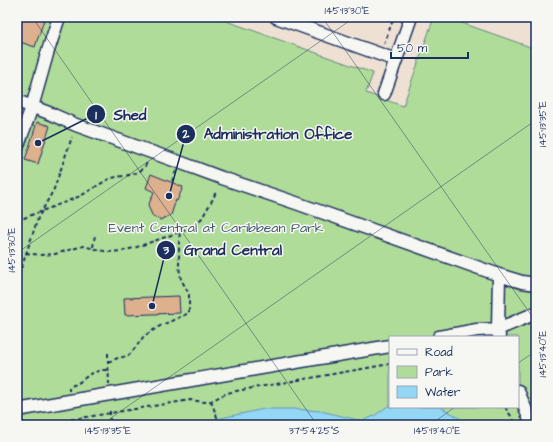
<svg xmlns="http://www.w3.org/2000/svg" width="553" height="442" font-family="'Architects Daughter',sans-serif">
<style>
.built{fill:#eee1d4}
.green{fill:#b0dc9a;stroke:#66867c;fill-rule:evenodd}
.water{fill:#93d7f4;stroke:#6394b8}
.building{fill:#ddb08e;stroke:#1b2f5e}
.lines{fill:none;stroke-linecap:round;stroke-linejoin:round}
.minor-casing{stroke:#1b2f5e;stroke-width:15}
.path{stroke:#1b2f5e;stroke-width:2;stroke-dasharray:4 3;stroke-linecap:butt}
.minor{stroke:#f6f6f2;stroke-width:12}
.ticks{fill:none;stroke:#1b2f5e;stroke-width:1;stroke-opacity:0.45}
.labels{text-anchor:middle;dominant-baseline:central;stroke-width:3;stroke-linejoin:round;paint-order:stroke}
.park-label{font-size:14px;fill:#405a6d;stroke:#f6f6f2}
.leader{fill:none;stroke:#1b2f5e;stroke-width:1.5}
.callout-dot{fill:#1b2f5e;stroke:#f6f6f2;stroke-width:1.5}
.mark-label{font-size:12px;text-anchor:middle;font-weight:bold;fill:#fff}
.callout-label{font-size:15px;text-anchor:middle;font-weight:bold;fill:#1b2f5e;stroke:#f6f6f2;stroke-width:3;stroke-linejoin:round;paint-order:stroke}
.neatline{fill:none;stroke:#1b2f5e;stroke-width:1.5}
.ticks-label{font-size:10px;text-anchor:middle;fill:#1b2f5e}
</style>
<rect width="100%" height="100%" fill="#f6f6f2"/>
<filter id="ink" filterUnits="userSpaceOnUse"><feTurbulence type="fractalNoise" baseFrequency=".025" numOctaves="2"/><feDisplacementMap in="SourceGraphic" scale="8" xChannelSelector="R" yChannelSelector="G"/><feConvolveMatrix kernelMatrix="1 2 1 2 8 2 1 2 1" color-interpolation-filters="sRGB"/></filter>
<g filter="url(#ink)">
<path class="built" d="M215,17H434L403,106L366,93L373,73Z
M445,17H536V49Z"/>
<path class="green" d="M17,17H215L373,73L366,93L403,106L434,17H445L536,49V425H17ZM390,337H518V407H390Z"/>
<path class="water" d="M388,406H390V407H440L453,414L469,425H295L287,423H269L258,425H188L264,409H292L321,411L362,421L374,416Z"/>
<path class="building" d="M17,17H45L35,47L17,41Z
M37,122L50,126L38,164L25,160Z
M151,174L183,187L177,201L176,200L171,215L160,220L153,217L148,206L154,192L146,188Z
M179,296L180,313L125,315L124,298Z"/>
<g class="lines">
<defs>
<path id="minor" d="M276,17L396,60
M384,94L411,17
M17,101L49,113L76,125L179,162L222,178L296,203L499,275L522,282L536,284
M17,148L32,107L47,54L59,17
M499,336L498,329L499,275
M439,337L477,330L498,329L536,313
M518,391L532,425
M17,410L390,346"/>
</defs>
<use href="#minor" class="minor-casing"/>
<path class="path" d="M384,44L394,17
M172,181L176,171
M17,221C38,212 59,205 80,196C90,191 99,184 109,179C122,174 139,178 147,163
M93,247L95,235
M26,253L41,255L55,254L83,246L108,252L122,251L134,248L180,232L196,224L202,218L214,197L216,191
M17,281L38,218L54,189L72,137
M108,353V362L109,384
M108,362L118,358L128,356L132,352L144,336L160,326L189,313V294L181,279L179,267V241L180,232
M69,391V388L70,386L77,384L90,374L101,370H108
M211,401L220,425
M505,407L517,425
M110,411V425
M51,425L56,422L184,401L190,400L204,402L211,401L227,393L236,391L390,364"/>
<use href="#minor" class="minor"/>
</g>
</g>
<path class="ticks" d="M32,17L317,425M322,17L536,322M17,23L26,17M17,253L355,17M518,363L536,351M17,411L27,425M101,425L536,120M430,425L455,407"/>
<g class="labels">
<g class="park-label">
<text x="216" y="228">Event Central at Caribbean Park</text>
</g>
</g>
<path class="leader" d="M38 143L96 114M169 196L186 134M152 306L166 250"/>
<g class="callout-dot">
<circle cx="38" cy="143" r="4"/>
<circle cx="169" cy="196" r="4"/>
<circle cx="152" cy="306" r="4"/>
<circle cx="96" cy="114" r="10"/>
<circle cx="186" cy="134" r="10"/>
<circle cx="166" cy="250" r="10"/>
</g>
<g class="mark-label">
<text x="96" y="119">1</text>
<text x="186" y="138">2</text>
<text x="166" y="254">3</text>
</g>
<g class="callout-label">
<text x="130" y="120">Shed</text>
<text x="278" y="139">Administration Office</text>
<text x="233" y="255">Grand Central</text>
</g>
<rect width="553" height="442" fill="none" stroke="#f6f6f2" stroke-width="44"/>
<rect x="389" y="336" width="130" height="72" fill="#f6f6f2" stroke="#9ea6b7"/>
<rect x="397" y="349" width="20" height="6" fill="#f6f6f2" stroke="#9ea6b7"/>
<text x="425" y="356" font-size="12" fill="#1b2f5e">Road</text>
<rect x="397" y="366" width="20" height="12" fill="#b0dc9a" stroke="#9ea6b7"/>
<text x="425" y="376" font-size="12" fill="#1b2f5e">Park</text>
<rect x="397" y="386" width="20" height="12" fill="#93d7f4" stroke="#9ea6b7"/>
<text x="425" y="396" font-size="12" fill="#1b2f5e">Water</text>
<path d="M391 52v6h77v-6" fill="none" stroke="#1b2f5e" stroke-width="2"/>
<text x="397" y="52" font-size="12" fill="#1b2f5e" stroke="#f6f6f2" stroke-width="3" paint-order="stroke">50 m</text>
<rect x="22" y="22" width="509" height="398" class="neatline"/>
<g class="ticks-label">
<text x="347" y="14">145°13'30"E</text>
<text transform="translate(542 124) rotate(-90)" y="4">145°13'35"E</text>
<text transform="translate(11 250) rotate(-90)" y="4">145°13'30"E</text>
<text transform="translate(542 354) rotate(-90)" y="4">145°13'40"E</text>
<text x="108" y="434">145°13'35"E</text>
<text x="314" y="434">37°54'25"S</text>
<text x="437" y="434">145°13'40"E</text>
</g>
</svg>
